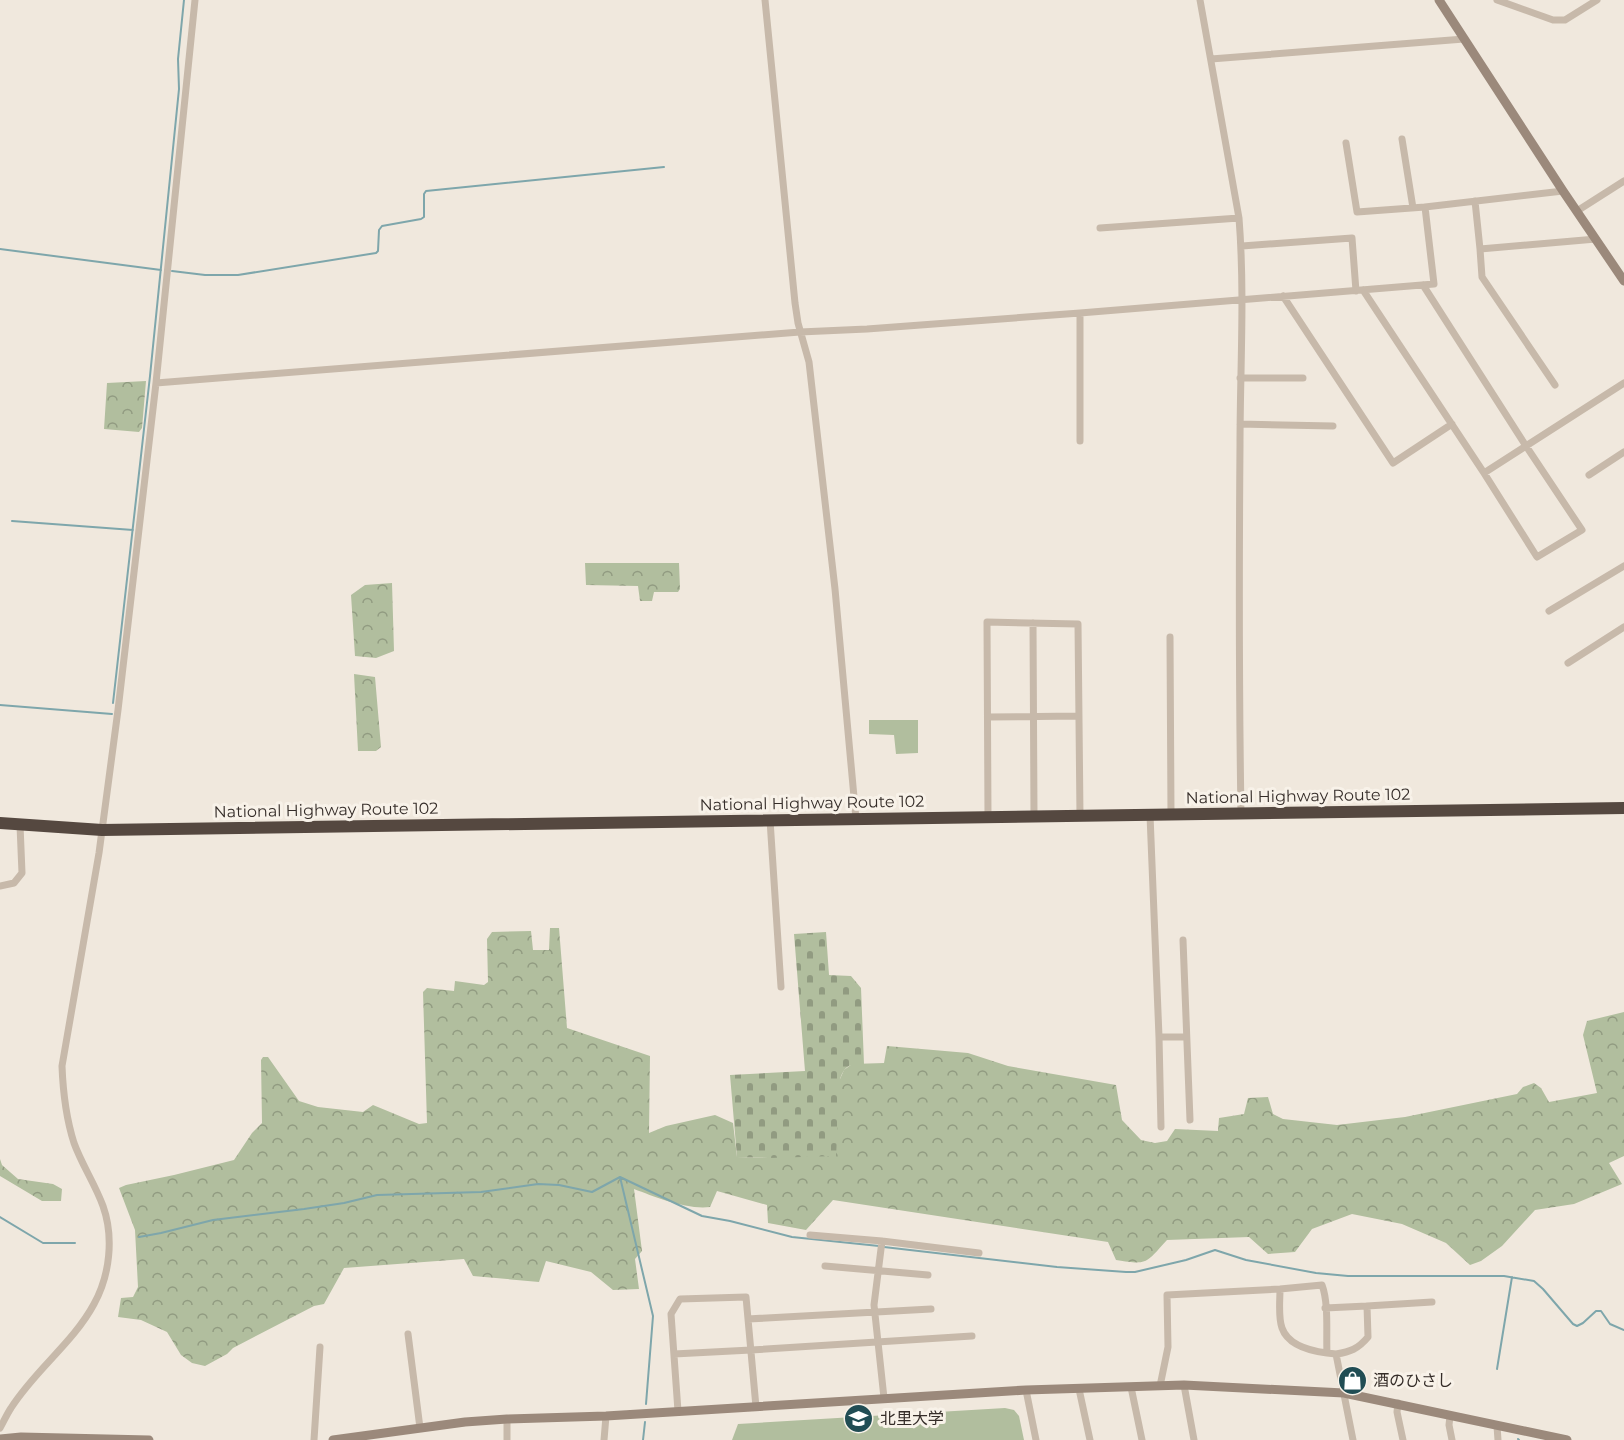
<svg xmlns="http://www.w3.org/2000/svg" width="1624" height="1440" font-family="Montserrat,'Noto Sans JP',sans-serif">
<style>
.green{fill:#b1be9e}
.forest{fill:url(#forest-crowns)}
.cemetery{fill:url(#cemetery-stones)}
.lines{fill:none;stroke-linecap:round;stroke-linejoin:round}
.stream{stroke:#7ea6ab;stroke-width:2}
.street{stroke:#c7b9aa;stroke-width:7}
.secondary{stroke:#9b897b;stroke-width:9}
.highway{stroke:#554840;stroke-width:12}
.labels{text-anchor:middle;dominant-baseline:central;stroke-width:6;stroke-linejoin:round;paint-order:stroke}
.street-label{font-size:16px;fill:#352d29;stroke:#f8f2e9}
.poi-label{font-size:16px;fill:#352d29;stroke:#f8f2e9;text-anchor:start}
</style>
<defs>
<pattern id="forest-crowns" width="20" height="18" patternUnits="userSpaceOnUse" patternTransform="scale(1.5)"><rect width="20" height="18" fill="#b1be9e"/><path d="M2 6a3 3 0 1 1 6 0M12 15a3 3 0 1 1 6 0" fill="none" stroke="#919b81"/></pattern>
<pattern id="cemetery-stones" width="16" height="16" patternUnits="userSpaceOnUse" patternTransform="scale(1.5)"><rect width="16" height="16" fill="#b1be9e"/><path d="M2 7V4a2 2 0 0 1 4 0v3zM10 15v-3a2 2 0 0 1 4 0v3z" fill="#919b81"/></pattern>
</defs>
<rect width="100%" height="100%" fill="#f0e8dd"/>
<path class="green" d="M869,720H918V753L896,754L894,735L869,734Z
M1005,1408L1014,1410L1019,1416L1024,1440H732L738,1424Z"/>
<path class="forest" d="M146,381L142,428L139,432L104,429L107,383Z
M585,563H679L680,589L678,592H654L652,601H640L638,586L586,585Z
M392,583L394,651L376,658L355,656L351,595L365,585Z
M354,674L375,677L381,747L376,751H358Z
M550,928H559L567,1028L650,1056L649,1133L666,1126L715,1115L733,1123L737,1157L768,1158L840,1079L844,1070L852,1064L884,1063L887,1046L968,1053L1008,1066L1116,1085L1122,1120L1141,1140L1155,1143L1167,1141L1175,1129L1218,1131L1219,1118L1244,1114L1248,1098L1268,1097L1273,1114L1283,1119L1337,1125L1405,1117L1517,1094L1523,1087L1534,1083L1541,1088L1549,1102L1597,1093L1583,1035L1587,1021L1624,1012V1156L1609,1163L1622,1184L1574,1204L1535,1210L1502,1246L1481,1261L1470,1265L1446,1243L1402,1224L1352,1214L1312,1229L1295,1252L1268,1254L1249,1237L1167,1240C1145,1264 1148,1265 1116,1260L1108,1242L833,1200L806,1230L768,1223L767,1205L717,1191L710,1207C687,1210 655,1197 634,1189L642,1251L635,1259L639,1289L613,1290L591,1272L546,1261L539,1282L473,1276L464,1259L344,1268L324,1304L314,1306L233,1348L227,1354L205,1366L192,1363L181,1355L167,1332L141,1320L118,1317L121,1298L133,1297L138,1287L135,1230L119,1188L126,1185L174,1175L234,1160L252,1133L262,1123L261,1060L263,1057H268L299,1101L318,1107L363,1112L373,1105L419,1124L427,1123L423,992L427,988L454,991L455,981L484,985L488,982L487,939L492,932L531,931L533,950H549Z
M0,1159L2,1165L18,1179L53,1184L62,1189L61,1201H42L0,1176Z"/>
<path class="cemetery" d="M826,932L829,975L851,976L861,988L864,1064C850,1064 845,1065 840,1079L836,1156L768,1158L737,1157L730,1075L805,1071L794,934Z"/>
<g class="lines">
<path class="stream" d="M0,249L161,270
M172,271L205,275H238L376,253L378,251L379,230L382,226L421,219L424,217V194L426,191L664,167
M12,521L133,530
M113,703L150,376L179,89L178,59L184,0
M0,705L112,714
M620,1177L653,1316L646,1404
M0,1217L43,1243H75
M139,1237L161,1233L213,1220L304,1209L344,1203L377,1195L481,1192L538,1184L559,1185L592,1192L620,1177L702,1216L730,1221L792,1237L879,1246
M884,1247L1057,1267L1126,1272H1135L1186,1260L1215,1250L1246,1260L1316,1273L1348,1276H1504L1534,1281L1543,1289L1573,1324L1577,1326L1583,1323L1596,1311H1601L1610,1324L1624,1330
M1497,1369L1512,1277
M1518,1439L1519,1440
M643,1440L645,1422"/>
<path class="street" d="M765,0L795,303L798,323L809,362L835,589L856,819
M1200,0L1239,218C1245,294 1240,370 1240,445C1239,568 1239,691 1241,814
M1497,0L1553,20H1565L1597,0
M1211,59L1464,39
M1402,139L1413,208
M1346,143L1357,212L1425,207
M1475,201L1480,249
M1577,211L1624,181
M1100,228L1239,218
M1242,246L1352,238L1356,291
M1363,290L1484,473L1537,557L1582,530L1526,446L1423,285
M1283,296L1393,463L1452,424
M1080,313V441
M1240,378H1303
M156,383L800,332L867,329L1080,313L1434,284L1425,207L1563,191
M1555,385L1482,277L1480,249L1596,239
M1240,424L1333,426
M1484,473L1624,383
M1589,475L1624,452
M1549,611L1624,566
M1033,623L1034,816
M1170,637L1171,815
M1568,663L1624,627
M988,717L1078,716
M1150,815L1159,1037L1161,1127
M988,817L987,622L1078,624L1080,816
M770,820L781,987
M0,886L14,883L22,873L20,825
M1183,940L1190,1120
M1159,1037H1186
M810,1235L882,1241L979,1253
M882,1241L874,1305L884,1398
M825,1266L928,1275
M1280,1289C1280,1301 1278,1317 1282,1328C1288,1345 1311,1351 1327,1353
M1367,1306L1432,1302
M1325,1308L1367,1306L1368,1337C1358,1349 1350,1352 1336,1354
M748,1319L931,1309
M408,1334L420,1428
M674,1354L751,1350L972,1336
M1184,1385L1194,1440
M1160,1386L1168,1347L1167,1295L1280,1289L1322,1285C1329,1304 1326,1333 1327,1353L1336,1354L1353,1440
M1131,1387L1142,1440
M1079,1389L1090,1440
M1026,1390L1036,1440
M1398,1403L1397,1412L1403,1440
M678,1411L671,1314L680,1299L746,1297L756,1407
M1450,1416L1449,1425L1452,1440
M507,1419V1440
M1497,1426L1498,1440
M0,1428C4,1421 7,1414 11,1408C35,1370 73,1343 94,1304C110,1275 114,1237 103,1206C95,1184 82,1165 74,1143C66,1118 63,1092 62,1066L99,853L118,710L156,383L195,0
M314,1440L320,1347
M604,1440L606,1416"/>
<path class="secondary" d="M1439,0L1563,191L1624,281
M0,1439L21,1437L149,1440
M333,1440L465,1422L507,1419L606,1416L1026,1390L1184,1385L1344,1393L1567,1440"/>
<path class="highway" d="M0,823L102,830L1624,808"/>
</g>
<defs>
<symbol id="shop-disc" viewBox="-11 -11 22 22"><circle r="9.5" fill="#214d54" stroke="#f8f2e9"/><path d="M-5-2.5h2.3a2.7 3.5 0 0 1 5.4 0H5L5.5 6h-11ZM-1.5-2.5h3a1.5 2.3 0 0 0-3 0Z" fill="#fff"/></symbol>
<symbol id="university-disc" viewBox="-11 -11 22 22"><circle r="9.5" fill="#214d54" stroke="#f8f2e9"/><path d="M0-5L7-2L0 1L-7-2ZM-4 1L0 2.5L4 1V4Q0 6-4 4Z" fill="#fff"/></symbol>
</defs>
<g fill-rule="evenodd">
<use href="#shop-disc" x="1336" y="1364" width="33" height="33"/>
<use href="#university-disc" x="842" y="1402" width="33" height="33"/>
</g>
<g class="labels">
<g class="street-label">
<text transform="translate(1298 796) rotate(-1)">National Highway Route 102</text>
<text transform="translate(812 803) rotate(-1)">National Highway Route 102</text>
<text transform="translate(326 810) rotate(-1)">National Highway Route 102</text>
</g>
<g class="poi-label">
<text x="1373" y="1380">酒のひさし</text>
<text x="880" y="1418">北里大学</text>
</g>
</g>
</svg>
